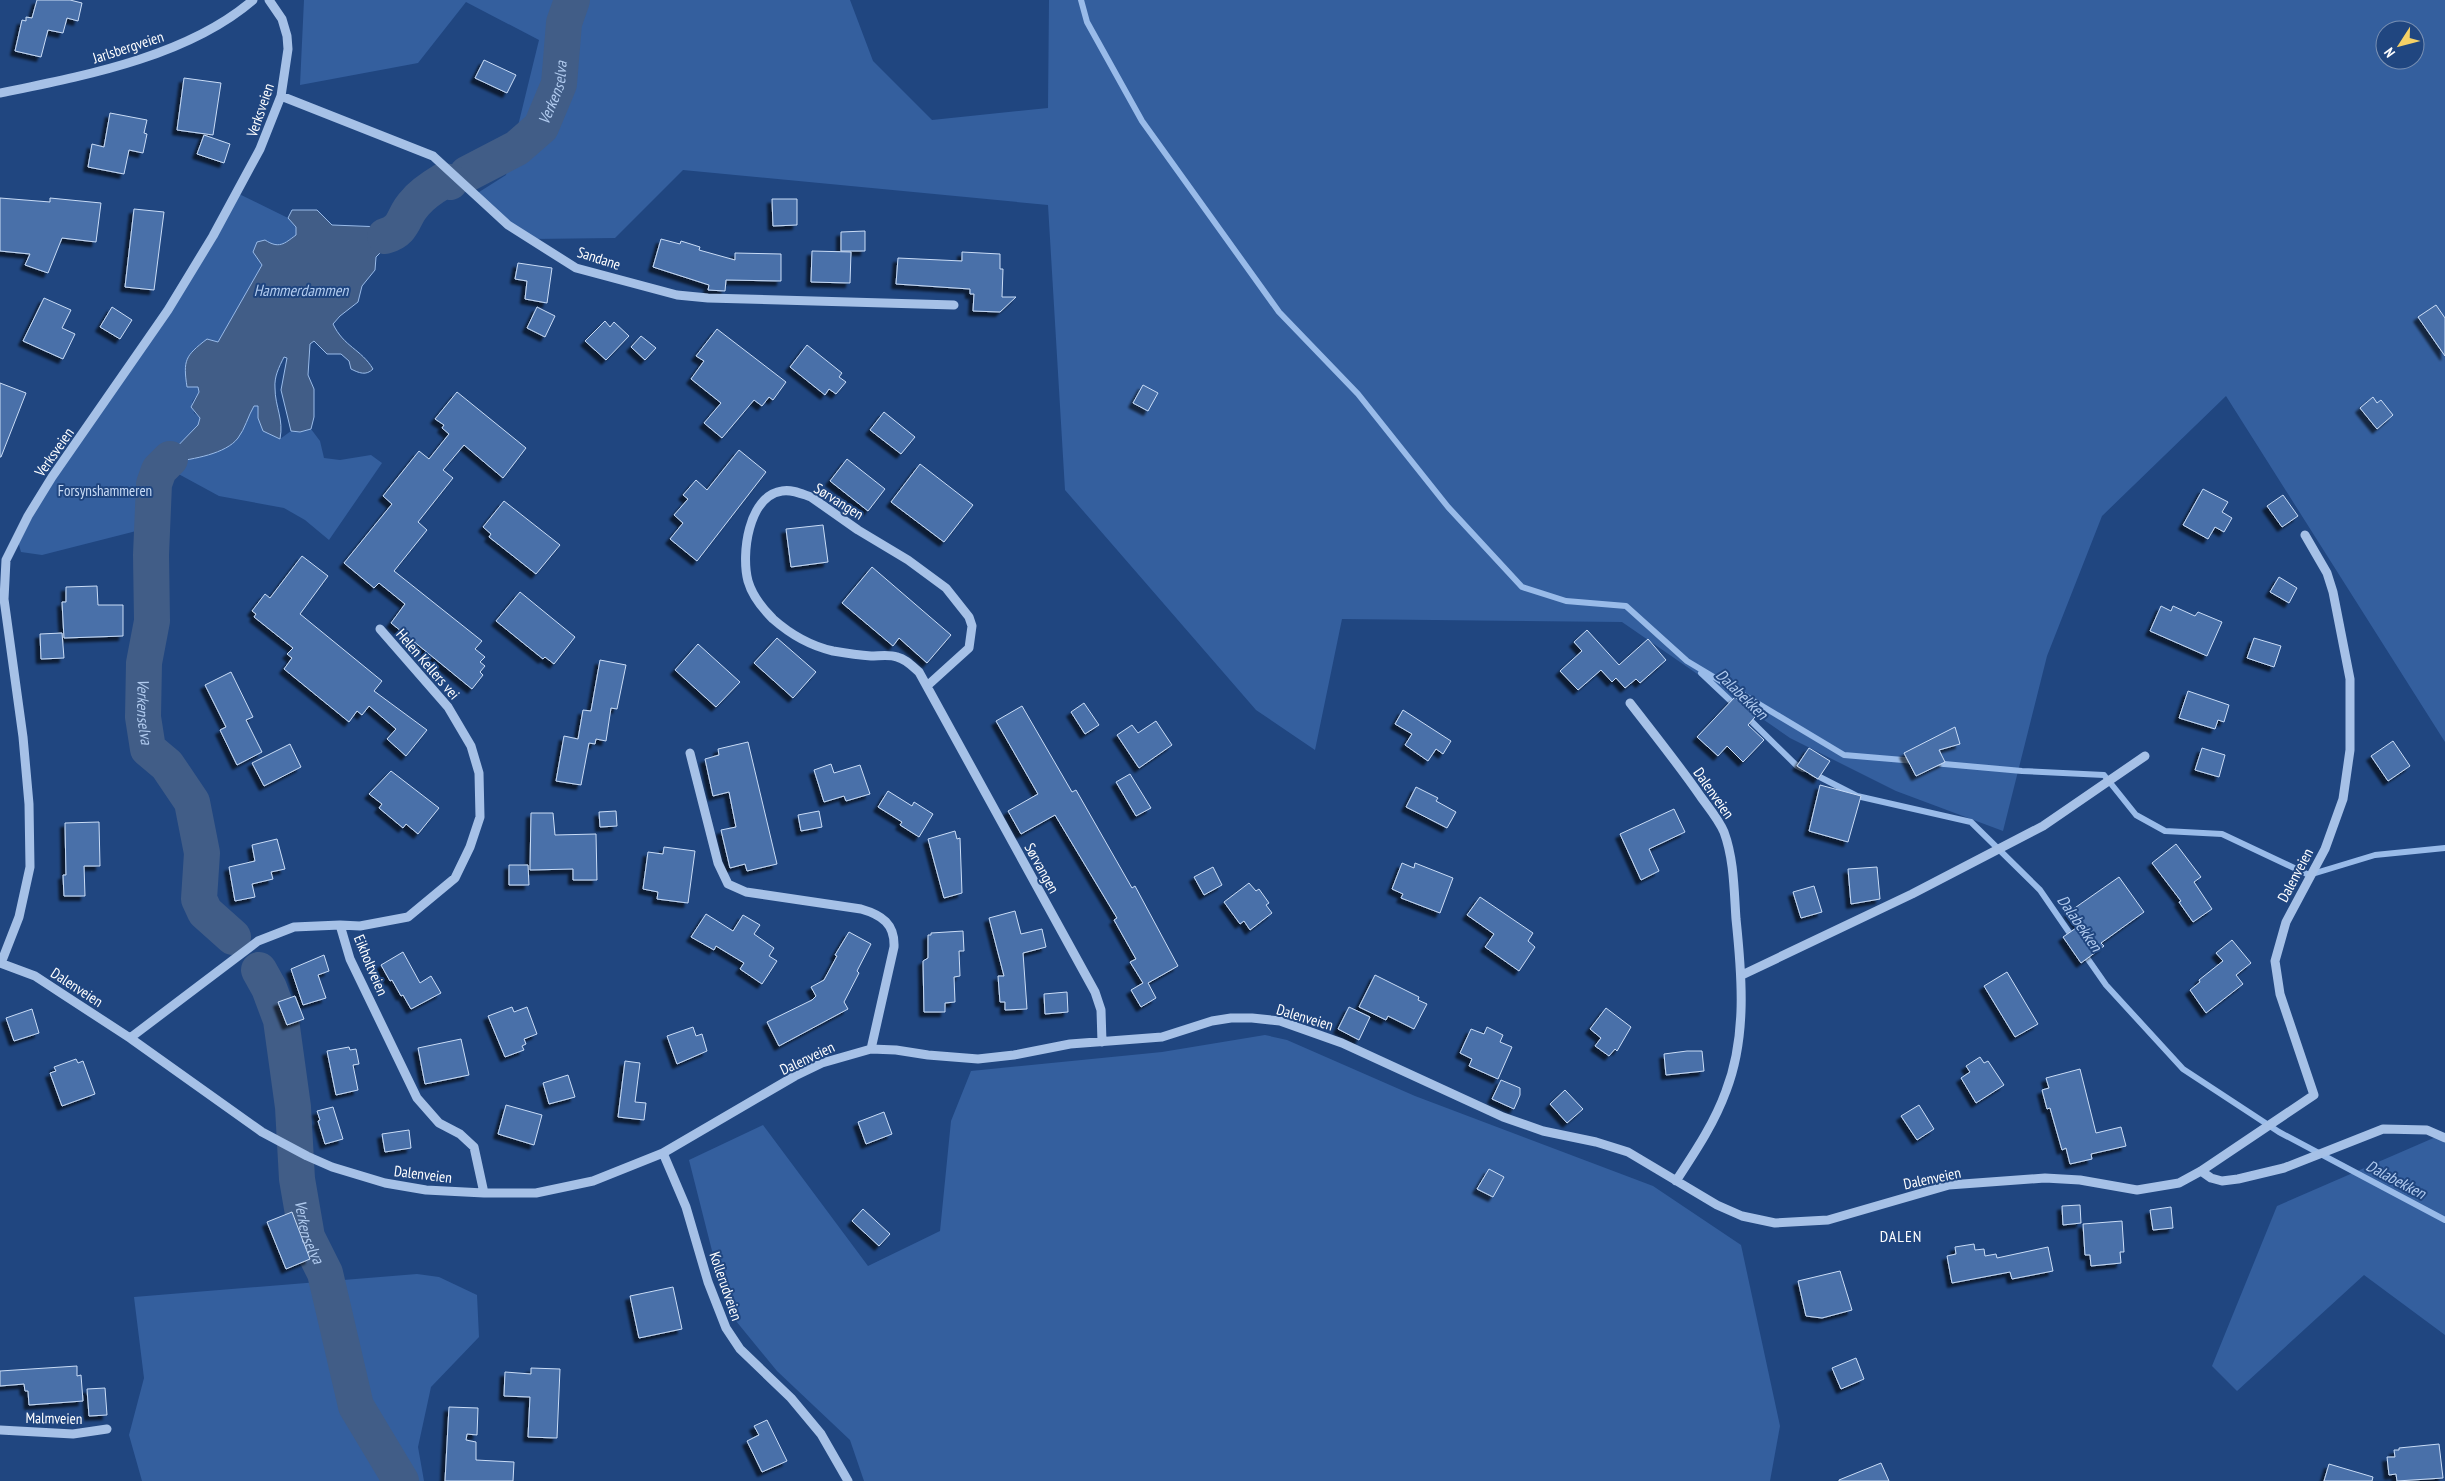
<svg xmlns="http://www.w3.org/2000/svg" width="2445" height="1481" font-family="'PT Sans Narrow',sans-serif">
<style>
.green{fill:#345f9e;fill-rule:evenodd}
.water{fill:#415d87;stroke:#99bbe9}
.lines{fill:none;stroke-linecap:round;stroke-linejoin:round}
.stream{stroke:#99bbe9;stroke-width:6}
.river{stroke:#415d87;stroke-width:36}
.building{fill:#4970a9;stroke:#c9dcf6;filter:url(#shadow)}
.minor{stroke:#a6c1e7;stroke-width:9}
.labels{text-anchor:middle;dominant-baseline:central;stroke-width:4;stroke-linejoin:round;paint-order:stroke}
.street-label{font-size:15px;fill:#fff;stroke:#204680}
.park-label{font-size:15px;fill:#c9dcf6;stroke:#204680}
.water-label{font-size:16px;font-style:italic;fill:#b1cbef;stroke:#204680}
.neighbourhood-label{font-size:16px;letter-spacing:1px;fill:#fff;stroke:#204680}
</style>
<defs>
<filter id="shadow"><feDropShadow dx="-4.5" dy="4.5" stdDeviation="1" flood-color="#0009"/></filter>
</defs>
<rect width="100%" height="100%" fill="#204680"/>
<path class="green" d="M304,0H850L873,61L932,120L1048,108L1049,0H2445V742L2226,396L2102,516L2047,656L2003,831L1896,791L1790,738L1622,622L1342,619L1315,750L1256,710L1065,490L1048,205L683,170L615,238L530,239L476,194L506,175L539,40L466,2L418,63L300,85ZM2385,30H2415V60H2385Z
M237,193L288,218L296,227V235C284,244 279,249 265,240L253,252L262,265L218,342L187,387L198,386L199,392L192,402L194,413L200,418L198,425L168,457L170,459C149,481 153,499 152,527L42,555L21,552L17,538Z
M254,406H258V418L280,439L291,431L300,432L311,429L320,441L324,458L340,460L371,455L382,463L329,540L305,520L284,508L219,496L173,471V462L200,455L238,437Z
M1265,1035L1287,1040L1415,1096L1653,1186L1741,1245L1780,1426L1770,1481H864L850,1440L777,1371L727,1310L689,1160L763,1125L868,1266L940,1231L951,1121L971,1071L1162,1052Z
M2445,1133V1335L2364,1275L2237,1391L2212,1366L2277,1206Z
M417,1274L439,1277L477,1295L479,1337L431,1387L418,1447L424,1481H142L129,1435L144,1378L134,1297Z"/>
<path class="water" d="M292,210H317L332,225L383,227L386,247L376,257L375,270L362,286L358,302L340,316L333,324C344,347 361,349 373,369C366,376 359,373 351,369L349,361L341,354H327L314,341L310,344L308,375L314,389V417L311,429L300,432L291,431L281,390L287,358L284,357C279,367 274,377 275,388C275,407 284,419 280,439L263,431L258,418V406H254C248,416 245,429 238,438C226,454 193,459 173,462L167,457L198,425L200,418L191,407L199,392L198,387H187C183,360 185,356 207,339L218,342L262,265L253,252L257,242L265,240C279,249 284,244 296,235V227L288,218Z"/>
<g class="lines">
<path class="stream" d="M1081,0L1087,22L1142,121L1279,312L1358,394L1448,507L1522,587L1566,601L1626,606L1687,661L1844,755L1915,761
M1701,673L1736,706
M1746,716L1797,766L1803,769
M1933,763L2022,771L2104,775L2136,815L2165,831L2222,834L2309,875L2375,855L2445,848
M1812,773L1857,796L1971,822L2040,890L2073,938
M2083,952L2106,985L2183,1069L2279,1132L2445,1220"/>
<g class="river">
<path id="s1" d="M467,174L517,148L541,127L559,84L564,23L572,0"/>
<path d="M385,236C406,230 402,216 415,203C422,194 433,187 443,181L450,182"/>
<path id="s2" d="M170,459L159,470L154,484L151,555L152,621L144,663L143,717L148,749L167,765L192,802L202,853L199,899L205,912L233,937"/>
<path id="s3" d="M259,970L269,988L281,1020L293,1107L297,1179L307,1237L325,1273L356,1406L401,1481"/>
</g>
</g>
<path class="building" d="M37,0H70L82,3L78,21L67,18L63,33L48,30L41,57L15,51L22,20L26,21V17L32,18Z
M484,60L516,75L507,93L475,78Z
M184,78L221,83L213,135L177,130Z
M110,113L147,120L144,133L147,134L143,153L129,150L124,174L88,167L92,144L104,147Z
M204,135L230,144L224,163L197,154Z
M0,198L50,202V198L101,203L96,242L62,238L48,273L25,265L30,254L0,251Z
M772,199H797V225L773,226Z
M134,209L164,212L154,290L125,287Z
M865,231V251H841V232Z
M661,239L680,244L681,241L700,247L699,250L735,260V253L781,254V281L726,280L725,291L708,290L709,285L653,267Z
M812,251L851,252L850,283L811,282Z
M962,252L1000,254V269H1003L1002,297H1016L1000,312L973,311L974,294H970V289L896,284L898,258L962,261Z
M518,263L552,268L547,303L525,299L527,281L515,279Z
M44,298L71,310L62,328L75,334L63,359L23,341Z
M2436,305L2445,318V356L2418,317Z
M112,307L132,320L120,339L100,327Z
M537,307L555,316L545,337L527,328Z
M605,321L610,327L614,322L629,336L606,360L585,341Z
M717,329L786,382L773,400L769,397L762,406L754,400L722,438L704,423L721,403L691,379L704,361L696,356Z
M641,336L656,348L645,360L631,347Z
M807,345L842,373L839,377L846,382L836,394L829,389L825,395L790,367Z
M0,383L26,393L1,457H0Z
M1143,385L1158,393L1148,411L1133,403Z
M457,392L526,448L503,478L464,445L443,470L453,478L418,522L427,530L394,571L482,641L475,649L485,657L480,662L485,666L480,672L483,675L472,689L391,623L405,604L379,583L374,588L344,563L392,504L383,496L419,451L429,459L449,434L442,428L444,425L435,419Z
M2373,397L2377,403L2381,400L2393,415L2377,429L2360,408Z
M884,412L915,437L901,454L870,430Z
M739,450L766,472L697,561L670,539L683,523L674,515L688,499L683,495L696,480L707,490Z
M847,459L885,489L868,511L830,481Z
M920,464L973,505L944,542L891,502Z
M2203,489L2228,502L2222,512L2232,518L2224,532L2215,527L2208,539L2183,525Z
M2283,495L2298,516L2282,527L2267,506Z
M504,501L560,545L536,574L489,537L491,534L483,527Z
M823,525L828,562L791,567L786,529Z
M302,556L328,576L300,614L382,681L374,691L427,730L406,756L387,739L396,729L369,706L362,715L357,711L349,722L284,669L292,658L287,654L293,648L254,617L256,614L252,611L265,594L270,598Z
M872,567L951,635L927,663L899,638L893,646L842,603Z
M2279,577L2297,588L2289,603L2270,592Z
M97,586L98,605H123V636L64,638L62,602H66V587Z
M520,592L575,637L554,664L545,657L543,659L496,621Z
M2161,606L2171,611L2173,606L2195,616L2198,612L2222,622L2207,656L2150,631Z
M1587,630L1619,665L1648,639L1666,660L1640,683L1636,679L1625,688L1616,678L1612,682L1601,670L1578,690L1560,671L1582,651L1574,642Z
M62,633L64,658L41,659L40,634Z
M777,638L816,672L793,698L754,663Z
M2254,638L2281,646L2274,667L2247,658Z
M698,644L740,682L716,707L675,670Z
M600,660L626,665L617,709L611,708L606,741L596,739L595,744L589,743L581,785L556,781L564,736L578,739L583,710L591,711Z
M231,672L253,717L246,720L262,752L237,765L220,730L226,727L205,685Z
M2188,691L2229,705L2224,722L2218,720L2215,729L2179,718Z
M1735,697L1755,717L1748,725L1764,740L1743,762L1727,746L1718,756L1697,737Z
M1084,703L1099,725L1085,734L1071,712Z
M1022,706L1072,792L1076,790L1132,888L1135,886L1178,966L1148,983L1156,998L1141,1007L1131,990L1143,983L1130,962L1136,959L1114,920L1117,918L1055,815L1021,834L1008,811L1038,794L996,721Z
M1403,710L1451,741L1443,754L1436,749L1428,761L1405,745L1412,734L1395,724Z
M1156,721L1172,745L1139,768L1117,735L1132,725L1138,733Z
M1955,727L1960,744L1939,750L1945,762L1916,776L1904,753Z
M2393,741L2410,766L2388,781L2371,756Z
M748,742L777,864L747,871L745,864L730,868L721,830L736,827L729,792L713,796L705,759L719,755L718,749Z
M290,744L301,767L264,786L252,763Z
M1809,748L1830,761L1818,779L1797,766Z
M2202,748L2225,755L2219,777L2195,770Z
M831,764L834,773L860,765L870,794L846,801L844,796L824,802L814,770Z
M391,771L439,808L418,834L406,824L403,828L379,808L382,804L369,794Z
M1130,774L1151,808L1136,816L1116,782Z
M1820,785L1861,796L1848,842L1809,831Z
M1416,787L1438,798L1436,801L1456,812L1447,828L1406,807Z
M888,791L912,806L914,802L933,814L919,837L900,825L902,822L878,807Z
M1674,809L1685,832L1649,849L1659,871L1641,880L1620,834Z
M616,811L617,826L600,827L599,812Z
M819,811L822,827L801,831L798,815Z
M531,813H553L555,835L596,834L597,880H573V869L530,870Z
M99,822L100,866H84L85,896H64L63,875H66L65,823Z
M955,831L957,839L960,838L962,893L944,898L928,839Z
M277,839L285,869L271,872L273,879L252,884L255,897L235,901L229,867L255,861L252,845Z
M2176,844L2201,877L2194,882L2212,909L2193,922L2179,902L2181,901L2152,863Z
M664,847L695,851L688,903L657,899L658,892L643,889L648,852L663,854Z
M1402,863L1414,868L1415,863L1453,878L1440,913L1401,898L1403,894L1392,889Z
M509,865H528L529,885H509Z
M1213,867L1222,885L1204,895L1194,877Z
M1877,867L1880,899L1851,904L1848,869Z
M2119,877L2144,912L2101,943L2104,946L2081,963L2063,937L2079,926L2069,912Z
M1249,883L1256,891L1259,889L1269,903L1266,905L1272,913L1250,930L1244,921L1240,924L1224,902Z
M1814,886L1822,912L1801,918L1793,892Z
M1480,897L1533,933L1528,941L1535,947L1519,971L1485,947L1494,934L1467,915Z
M1015,911L1021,934L1042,929L1046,947L1023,953L1027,1009L1005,1010V1002H1000L998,976H1004L989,918Z
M706,914L733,931L743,915L760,925L754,934L774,948L769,956L777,961L762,984L740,969L744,963L716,946L714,950L691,937Z
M963,931L964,951H959L960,976L954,977L955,1002L945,1003V1012H924L923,961L928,958V935H931V933Z
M849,932L871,944L857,971L859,973L844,1002L848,1009L779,1046L767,1022L812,1000L816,996L811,987L824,980L837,956L835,955Z
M2232,940L2251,963L2236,975L2243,984L2206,1013L2190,990L2200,982L2199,980L2223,961L2216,953Z
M403,952L420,983L431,976L441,993L411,1009L403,995L401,996L392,980L390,981L381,965Z
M324,955L329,971L318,975L326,998L303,1005L291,969Z
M2007,972L2038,1024L2015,1037L1984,986Z
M1375,975L1419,997L1418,1000L1427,1004L1414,1029L1388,1016L1386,1020L1359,1007Z
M1067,992L1068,1012L1045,1014L1044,994Z
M295,996L304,1019L287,1025L278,1002Z
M512,1007L514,1012L527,1007L537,1034L524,1039L526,1044L522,1046L524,1050L505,1057L488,1016Z
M1349,1007L1370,1017L1359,1040L1338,1029Z
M1606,1008L1631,1027L1617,1051L1615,1049L1609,1056L1595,1046L1601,1038L1590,1029Z
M32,1009L39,1033L14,1041L6,1018Z
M693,1027L696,1036L702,1034L707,1051L677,1064L667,1036Z
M1487,1027L1503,1035L1500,1042L1512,1047L1498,1079L1469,1066L1472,1059L1460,1053L1471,1029L1484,1034Z
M461,1039L469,1075L425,1084L418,1048Z
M349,1047L350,1050L356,1049L359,1064L353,1065L358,1090L336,1095L327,1051Z
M1687,1051H1702L1704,1071L1666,1075L1664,1054Z
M1980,1057L1984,1063L1988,1061L2004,1085L1976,1103L1961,1078L1970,1072L1966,1066Z
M76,1059L78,1063L83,1061L95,1094L62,1106L50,1073L56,1071L54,1067Z
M625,1061L640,1063L635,1102L646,1103L644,1120L618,1117Z
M2080,1069L2096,1133L2121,1127L2126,1146L2091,1154L2092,1159L2070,1164L2066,1148L2062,1150L2050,1108L2047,1109L2042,1090L2049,1088L2046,1078Z
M568,1075L575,1097L549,1104L543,1083Z
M1501,1080L1520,1088V1095L1514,1109L1492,1099Z
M1565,1090L1583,1109L1567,1123L1550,1104Z
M506,1105L542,1115L534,1145L498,1134Z
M1919,1105L1934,1129L1917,1140L1901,1116Z
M333,1107L343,1139L325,1144L318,1121L320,1120L317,1111Z
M884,1112L892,1134L866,1144L858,1122Z
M409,1130L411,1148L385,1152L382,1134Z
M1489,1169L1504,1177L1493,1197L1477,1189Z
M2080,1205L2081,1223L2063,1225L2062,1206Z
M2171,1207L2173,1228L2153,1230L2150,1210Z
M863,1209L890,1234L879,1246L852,1221Z
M292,1212L310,1259L286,1269L267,1222Z
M2122,1221L2124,1252H2120L2121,1263L2091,1266L2090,1255H2085L2083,1224Z
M1974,1244L1975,1250L1984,1249L1985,1256L1996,1254L1997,1258L2048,1247L2053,1271L2012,1279L2010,1272L1952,1283L1947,1256L1956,1254L1955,1247Z
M1840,1271L1852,1310L1822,1318L1806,1316L1798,1281Z
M673,1287L682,1329L639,1338L630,1296Z
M1856,1358L1864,1379L1841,1389L1832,1368Z
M77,1366V1376L81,1375L83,1401L29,1405L28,1391H25L24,1384L0,1386V1371Z
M531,1368L560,1369L557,1438L528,1437L530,1397L504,1396L505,1372L531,1374Z
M105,1388L107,1415L89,1416L87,1389Z
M449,1407L478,1408L477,1435L467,1434L466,1440L476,1442V1460L514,1462L513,1481H445Z
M767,1420L787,1461L762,1472L747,1441L759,1435L754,1426Z
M2439,1444L2443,1478L2397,1481L2396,1474L2389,1475L2387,1457H2395L2394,1450H2399V1448Z
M1881,1463L1889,1481H1839V1480Z
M2329,1464L2373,1477L2372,1481H2324Z"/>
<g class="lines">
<path class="minor" d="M0,93C83,76 187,57 253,0
M281,96L433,156L508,225L576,268L677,295L708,298L954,305
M927,686L969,648L972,626L969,617L946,588L908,560L858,530L811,497C802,494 792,489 782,491C748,496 741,555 748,581C752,595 763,609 773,619C790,634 811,646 833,651C845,653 858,655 871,656C879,656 889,654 897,657C906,659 912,666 919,672L1095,992L1101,1010L1102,1042
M1630,703C1654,734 1679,765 1701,797C1709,808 1719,820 1724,832C1734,859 1734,890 1736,919C1742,976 1747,1037 1726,1091C1714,1124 1695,1152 1676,1181
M690,753L718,863L728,884L746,892L861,909C882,915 895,924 894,947L871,1049
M340,925L360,926L408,917L455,878L470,847L480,817L479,773L471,746L448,707L380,629
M0,963L35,976L64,995L130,1038L262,1132L307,1156L332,1167L385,1183L426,1190L484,1193H536L593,1181L663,1153L795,1076L822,1063L871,1049L896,1050L928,1055L978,1059L1014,1055L1070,1044L1162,1037L1212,1021L1231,1018H1252L1280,1021L1342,1043L1503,1117L1543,1131L1596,1142L1628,1152L1717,1205L1742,1216L1775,1223L1828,1220L1949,1185L2045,1178L2080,1180L2137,1190L2179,1183L2201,1171L2314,1095L2280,994L2275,961L2286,922L2325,849L2343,799L2350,750V679L2333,592L2327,573L2305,535
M1,963L19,917L30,867L29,804L23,737L4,599L6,560L28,516L52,477L168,310L213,236L260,149L281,96L288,49L287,36L282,19L269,0
M1742,975L1912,894L2043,826L2145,756
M130,1038L258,941L294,927L340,925L350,959L417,1098L439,1123L460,1134L474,1147L484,1193
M663,1153L686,1207L708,1282L726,1328L740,1349L791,1398L821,1434L848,1481
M2201,1171L2211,1178L2222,1181L2238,1179L2284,1168L2383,1129L2427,1130L2445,1138
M0,1430L73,1434L107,1429"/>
</g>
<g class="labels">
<g class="street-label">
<text transform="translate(128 47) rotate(-18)">Jarlsbergveien</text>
<text transform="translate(260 110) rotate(-71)">Verksveien</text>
<text transform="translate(599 258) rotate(18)">Sandane</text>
<text transform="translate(54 452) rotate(-55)">Verksveien</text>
<text transform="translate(839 501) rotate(32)">Sørvangen</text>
<text transform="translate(428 664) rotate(49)">Helen Kellers vei</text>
<text transform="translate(1714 793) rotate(55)">Dalenveien</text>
<text transform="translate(1042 868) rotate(61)">Sørvangen</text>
<text transform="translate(2295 875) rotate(-62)">Dalenveien</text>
<text transform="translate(371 965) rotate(67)">Eikholtveien</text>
<text transform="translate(77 987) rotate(33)">Dalenveien</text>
<text transform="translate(1305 1017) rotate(17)">Dalenveien</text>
<text transform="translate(807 1058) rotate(-25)">Dalenveien</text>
<text transform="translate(423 1174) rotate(7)">Dalenveien</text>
<text transform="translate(1932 1178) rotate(-12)">Dalenveien</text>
<text transform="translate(726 1286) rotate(71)">Kollerudveien</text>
<text transform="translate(54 1418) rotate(1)">Malmveien</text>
</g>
<g class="park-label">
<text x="105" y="490">Forsynshammeren</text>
</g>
<g class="water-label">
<text stroke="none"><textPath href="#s1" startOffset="125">Verkenselva</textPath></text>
<text x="301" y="290">Hammerdammen</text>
<text transform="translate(1742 694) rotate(44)">Dalabekken</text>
<text stroke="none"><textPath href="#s2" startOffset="259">Verkenselva</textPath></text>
<text transform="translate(2080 923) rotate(55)">Dalabekken</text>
<text transform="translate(2396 1179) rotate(28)">Dalabekken</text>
<text stroke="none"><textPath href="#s3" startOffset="269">Verkenselva</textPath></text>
</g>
<g class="neighbourhood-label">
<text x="1901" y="1236">DALEN</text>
</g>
</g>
<g transform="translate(2400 45) rotate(234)"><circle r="24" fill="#204680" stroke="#7990b3"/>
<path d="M0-4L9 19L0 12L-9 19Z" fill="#f5d166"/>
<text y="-8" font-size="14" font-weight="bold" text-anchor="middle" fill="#ffffff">N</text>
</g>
</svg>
